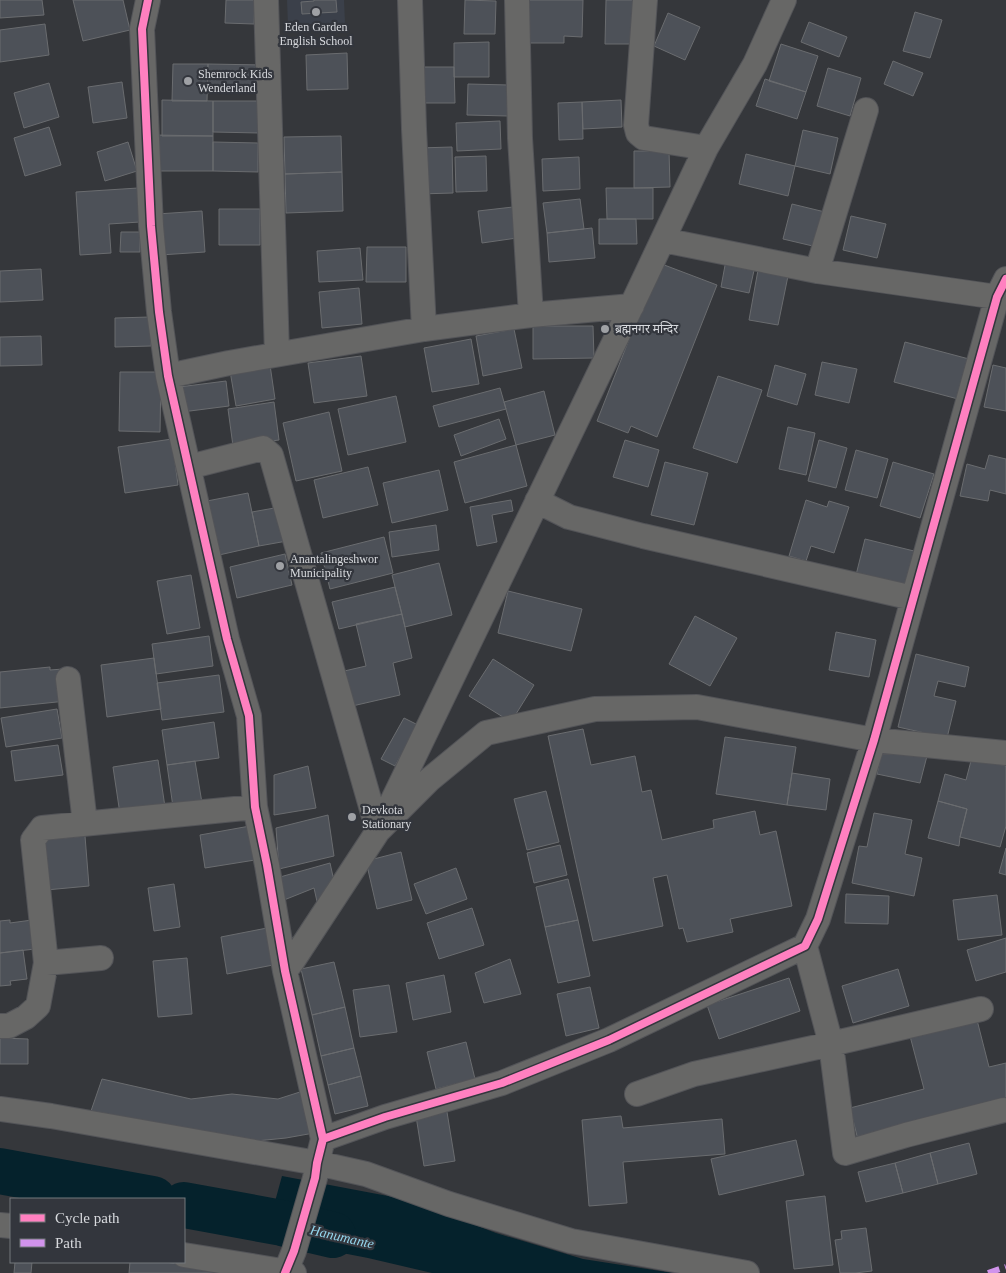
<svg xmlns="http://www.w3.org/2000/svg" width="1006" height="1273" font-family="'Times New Roman','Noto Sans Devanagari',serif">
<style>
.built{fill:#3b404a}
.water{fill:#05222c}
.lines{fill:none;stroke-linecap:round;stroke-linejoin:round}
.river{stroke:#05222c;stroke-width:46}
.building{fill:#4d5158;stroke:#6a6c6f}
.street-casing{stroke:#535458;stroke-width:26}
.street{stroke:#676766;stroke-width:24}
.quiet{stroke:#d193ec;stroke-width:6;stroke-dasharray:12 6;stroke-linecap:butt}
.cycleway-casing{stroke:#33363d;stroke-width:11}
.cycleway{stroke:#ff80c0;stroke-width:8}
.poi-dot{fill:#9fa1a5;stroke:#33363d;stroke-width:2}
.labels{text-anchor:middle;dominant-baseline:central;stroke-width:4.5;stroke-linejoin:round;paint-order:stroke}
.poi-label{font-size:12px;fill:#d8dade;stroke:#33363d;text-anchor:start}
.water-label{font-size:14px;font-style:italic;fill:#95d7ee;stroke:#33363d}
</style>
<rect width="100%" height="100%" fill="#35373b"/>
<path class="built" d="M287,0H344L345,23L288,25Z"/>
<path class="water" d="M282,1176L409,1200L496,1233L583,1259L673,1273H432L368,1258L265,1238Z"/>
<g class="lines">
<path class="river" d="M0,1171L153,1199
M184,1205L282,1223L333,1235"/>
</g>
<path class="building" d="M0,0H42L44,15L0,18Z
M73,0H123L130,30L83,41Z
M226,0H255L254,24L225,23Z
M314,0H336L337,12L302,14L301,2L314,1Z
M465,0L496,1L495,34H464Z
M527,0H583L582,37L564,36V43H526Z
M606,0H637L636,44H605Z
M915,12L942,20L930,58L903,51Z
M668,13L700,27L685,60L654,46Z
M809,22L847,37L839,57L801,42Z
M45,24L49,55L0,62V30Z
M489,42V77H454V43Z
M781,44L818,56L806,92L769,81Z
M347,53L348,89L307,90L306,55Z
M893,61L923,73L913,96L884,84Z
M173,64H208L207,101H172Z
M208,64L263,65V93H207Z
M422,67H454L455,103H421Z
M828,68L861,78L850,116L817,106Z
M765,79L806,92L797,119L756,106Z
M122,82L127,118L93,123L88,87Z
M49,83L59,117L24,128L14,93Z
M468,84L509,85L508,116L467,115Z
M162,100L213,101V136H162Z
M621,100L622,127L583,129L582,102Z
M213,101H259V133L213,132Z
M582,102L583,139L559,140L558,103Z
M500,121L501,149L457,151L456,123Z
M49,127L61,165L25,176L14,138Z
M803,130L838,138L830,174L795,166Z
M154,135L213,136V171H154Z
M341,136L342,172L285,174L284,137Z
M128,142L137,171L105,181L97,152Z
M213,142L258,143V172L213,171Z
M452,147L453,193L419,194L418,148Z
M634,151H669L670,187L634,188Z
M746,154L795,166L788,196L739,184Z
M486,156L487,191L456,192L455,157Z
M579,157L580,189L543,191L542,159Z
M342,172L343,211L286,213L285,174Z
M138,188L140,222L109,224L111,253L80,255L76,192Z
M606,188H653V219H607Z
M580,199L584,229L547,233L543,203Z
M792,204L825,212L817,247L783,239Z
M513,207L517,238L482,243L478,211Z
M219,209H260V245H219Z
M202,211L205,252L160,255L157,214Z
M851,216L886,224L877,258L843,250Z
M599,219H636L637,244H599Z
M592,228L595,258L549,262L547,233Z
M121,232H140V252H120Z
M367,247H406V282H366Z
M360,248L363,280L319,282L317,251Z
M726,260L755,266L749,293L721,287Z
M659,263L717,285L657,437L631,426L628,433L597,421Z
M41,269L43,300L0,302V271Z
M758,270L788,276L778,325L749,320Z
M359,288L362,324L322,328L319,292Z
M150,317L151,346L115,347V318Z
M533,326H593L594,358L533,359Z
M514,329L522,368L483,376L476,336Z
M41,336L42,365L0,366V337Z
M471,339L479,384L432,392L424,348Z
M905,342L969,359L958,399L894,382Z
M361,356L367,396L314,403L308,363Z
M822,362L857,369L849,403L815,395Z
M270,365L275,399L236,406L230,371Z
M775,365L806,374L797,405L767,396Z
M993,365L1006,368V411L984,407Z
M120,372H161L160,432L119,431Z
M718,376L762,390L737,463L693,448Z
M226,381L229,406L182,412L179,387Z
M500,388L506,409L439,427L433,406Z
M544,391L555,435L516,445L504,402Z
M396,396L406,442L348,455L338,409Z
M274,402L279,440L233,446L228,409Z
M329,412L342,471L296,481L283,423Z
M499,419L506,439L461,456L454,435Z
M788,427L815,433L806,475L779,469Z
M172,439L178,485L125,493L118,447Z
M625,440L659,450L648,487L613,477Z
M819,440L847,448L836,488L808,481Z
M516,445L527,486L465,503L454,462Z
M856,450L888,459L877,498L845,490Z
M989,455L1006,459V494L990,490L988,501L960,496L967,464L985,469Z
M665,462L708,473L694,525L651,515Z
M893,462L934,474L920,518L880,506Z
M368,467L378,505L323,518L314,480Z
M439,470L448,510L392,523L383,483Z
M248,493L259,546L219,555L207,501Z
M511,500L513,511L492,515L497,542L477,546L470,507Z
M806,500L827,507L829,501L849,507L834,553L811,546L806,561L789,556Z
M280,507L287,541L259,546L252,512Z
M436,525L439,550L392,557L389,532Z
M384,537L393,573L330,589L321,553Z
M865,539L914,551L906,585L855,579Z
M285,554L292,585L237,598L230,567Z
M439,563L452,615L405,627L392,575Z
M191,575L200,628L167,634L157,581Z
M395,587L402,614L339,629L332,602Z
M508,591L582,609L571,651L498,633Z
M402,614L412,658L393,663L400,695L348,707L340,672L366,666L356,624Z
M695,616L737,638L710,686L669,664Z
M836,632L876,640L869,677L829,670Z
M209,636L213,666L156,674L152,644Z
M916,654L969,667L965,687L938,681L934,696L956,701L947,738L898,727Z
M154,658L161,709L107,717L101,665Z
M493,659L534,685L511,722L469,696Z
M50,667V670L63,669L66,701L0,708V672Z
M219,675L224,712L162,720L157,683Z
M57,709L62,738L6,747L1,718Z
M404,718L418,725L395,766L381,759Z
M214,722L219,758L167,765L162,730Z
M583,729L591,765L635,756L642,792L651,790L662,840L714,828L713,820L755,811L760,835L776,831L792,906L730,919L733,932L687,942L683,928L679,929L667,875L653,878L663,926L593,941L548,736Z
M725,737L796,747L787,805L716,794Z
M58,745L63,775L15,781L11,751Z
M883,746L927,756L920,783L877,774Z
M972,757L1006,766V826L1000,847L960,837L967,809L938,801L945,774L966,780Z
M158,760L165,807L120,814L113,767Z
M195,761L202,803L173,807L167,765Z
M308,766L316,808L274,815V775Z
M792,773L830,779L826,810L787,805Z
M546,791L559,842L527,850L514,799Z
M938,801L967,809L960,837L959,846L928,838Z
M874,813L912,820L905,854L922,858L914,896L852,883L859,846L867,847Z
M328,815L334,856L279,869L276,828Z
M250,826L255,860L205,868L200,835Z
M85,836L89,886L46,890L42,840Z
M560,845L567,875L534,883L527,853Z
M1006,848V875L999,873Z
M401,852L412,900L377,909L366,861Z
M330,863L334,881L318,906L314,888L284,900L280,877Z
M456,868L467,899L426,914L414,884Z
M568,879L578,920L545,927L536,887Z
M174,884L180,927L154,931L148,888Z
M846,894L889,896L888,924L845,923Z
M997,895L1002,935L958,940L953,900Z
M472,908L484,945L439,959L427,923Z
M10,920V923L32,920L35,949L0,953V921Z
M578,920L590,976L558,983L545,927Z
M267,928L273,965L227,974L221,937Z
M1006,938V972L976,981L967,950Z
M23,950L27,979L10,981L11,985L0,986V953Z
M187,958L192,1014L158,1017L153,961Z
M510,959L521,994L484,1003L475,973Z
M334,962L345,1007L312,1015L301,969Z
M898,969L909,1006L853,1023L842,986Z
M444,975L451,1012L413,1020L406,983Z
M789,978L800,1011L719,1039L707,1005Z
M389,985L397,1032L360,1037L353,990Z
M590,987L599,1028L566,1036L557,994Z
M345,1007L354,1048L321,1056L312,1015Z
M977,1020L989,1067L1006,1063V1103L858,1140L850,1108L924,1089L910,1036Z
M0,1038L28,1039V1064H0Z
M466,1042L475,1079L436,1089L427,1052Z
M354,1048L361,1076L328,1085L321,1056Z
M361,1076L368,1106L335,1114L328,1085Z
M102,1079L191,1099L232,1094L278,1099L303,1091L314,1133L286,1138L256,1141L91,1111Z
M446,1106L455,1161L424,1166L415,1110Z
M621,1116L623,1128L722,1119L725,1154L623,1162L627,1203L589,1206L582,1120Z
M796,1140L804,1175L719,1195L711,1159Z
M969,1143L977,1174L938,1184L930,1153Z
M930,1153L938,1184L903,1193L895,1163Z
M895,1163L903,1193L866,1202L858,1172Z
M825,1196L833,1265L794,1269L786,1201Z
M866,1228L872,1271L855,1273H840L835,1240L842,1239L841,1231Z
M15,1262H32L31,1273H14Z
M130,1262H165L224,1270L223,1273H129Z"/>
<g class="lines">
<defs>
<path id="street" d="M148,0L142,29L151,226L159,312L168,376L227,639L249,716L255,807L267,865L285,971L323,1139L317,1163L315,1178L294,1251L285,1273
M266,0L277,354
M410,0L414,129L424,329
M517,0L520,138L531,315
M645,0L636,125L638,133L644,138L706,148
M663,240L817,271L997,297
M817,271L866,110
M168,376L229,363L424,329L531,315L632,306
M189,467L263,448L271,455L378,831
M537,501L569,517L643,536L913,598
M68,679L85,823
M378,831L623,324L706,148L755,64L784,0
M805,946L831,1044L845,1153L906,1135L1004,1110
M46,963L101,958
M285,971L292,962L378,831L429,780L486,733L595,709L697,707L874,740L1006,753
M0,1026H9L26,1017L38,1006L46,963L33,840L42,828L255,807
M637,1094L694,1074L831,1044L981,1009
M0,1109L51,1116L317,1163L366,1174L449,1204L571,1241L747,1273
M323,1139L385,1117L502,1083L609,1040L805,946L818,919L874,740L997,297L1006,279
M0,1225L11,1226
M184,1255L294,1273"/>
</defs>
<use href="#street" class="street-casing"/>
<use href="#street" class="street"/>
<path class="quiet" d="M988,1273L1006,1267"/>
<defs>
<path id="cycleway" d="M148,0L142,29L151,226L159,312L168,376L227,639L249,716L255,807L267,865L285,971L323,1139L317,1163L315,1178L294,1251L285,1273
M323,1139L385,1117L502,1083L609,1040L805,946L818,919L874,740L997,297L1006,279"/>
</defs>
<use href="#cycleway" class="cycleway-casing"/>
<use href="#cycleway" class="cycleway"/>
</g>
<g class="poi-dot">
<circle cx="316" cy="12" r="5"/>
<circle cx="188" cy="81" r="5"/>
<circle cx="605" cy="329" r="5"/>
<circle cx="280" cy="566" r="5"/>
<circle cx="352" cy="817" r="5"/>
</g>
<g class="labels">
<g class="poi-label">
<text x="316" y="27" text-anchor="middle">Eden Garden<tspan x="316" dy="14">English School</tspan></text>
<text x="198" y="74">Shemrock Kids<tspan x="198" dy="14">Wenderland</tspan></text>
<text x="615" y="329">ब्रह्मनगर मन्दिर</text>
<text x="290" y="559">Anantalingeshwor<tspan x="290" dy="14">Municipality</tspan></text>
<text x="362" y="810">Devkota<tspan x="362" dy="14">Stationary</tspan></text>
</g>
<g class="water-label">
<text transform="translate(342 1237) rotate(13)">Hanumante</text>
</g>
</g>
<rect x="10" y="1198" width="175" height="65" fill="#33363d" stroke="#75787d"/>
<rect x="20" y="1214" width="25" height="8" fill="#ff80c0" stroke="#75787d"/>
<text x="55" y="1223" font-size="15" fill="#d8dade">Cycle path</text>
<rect x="20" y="1239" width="25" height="8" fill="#d193ec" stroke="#75787d"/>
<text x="55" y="1248" font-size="15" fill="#d8dade">Path</text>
</svg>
